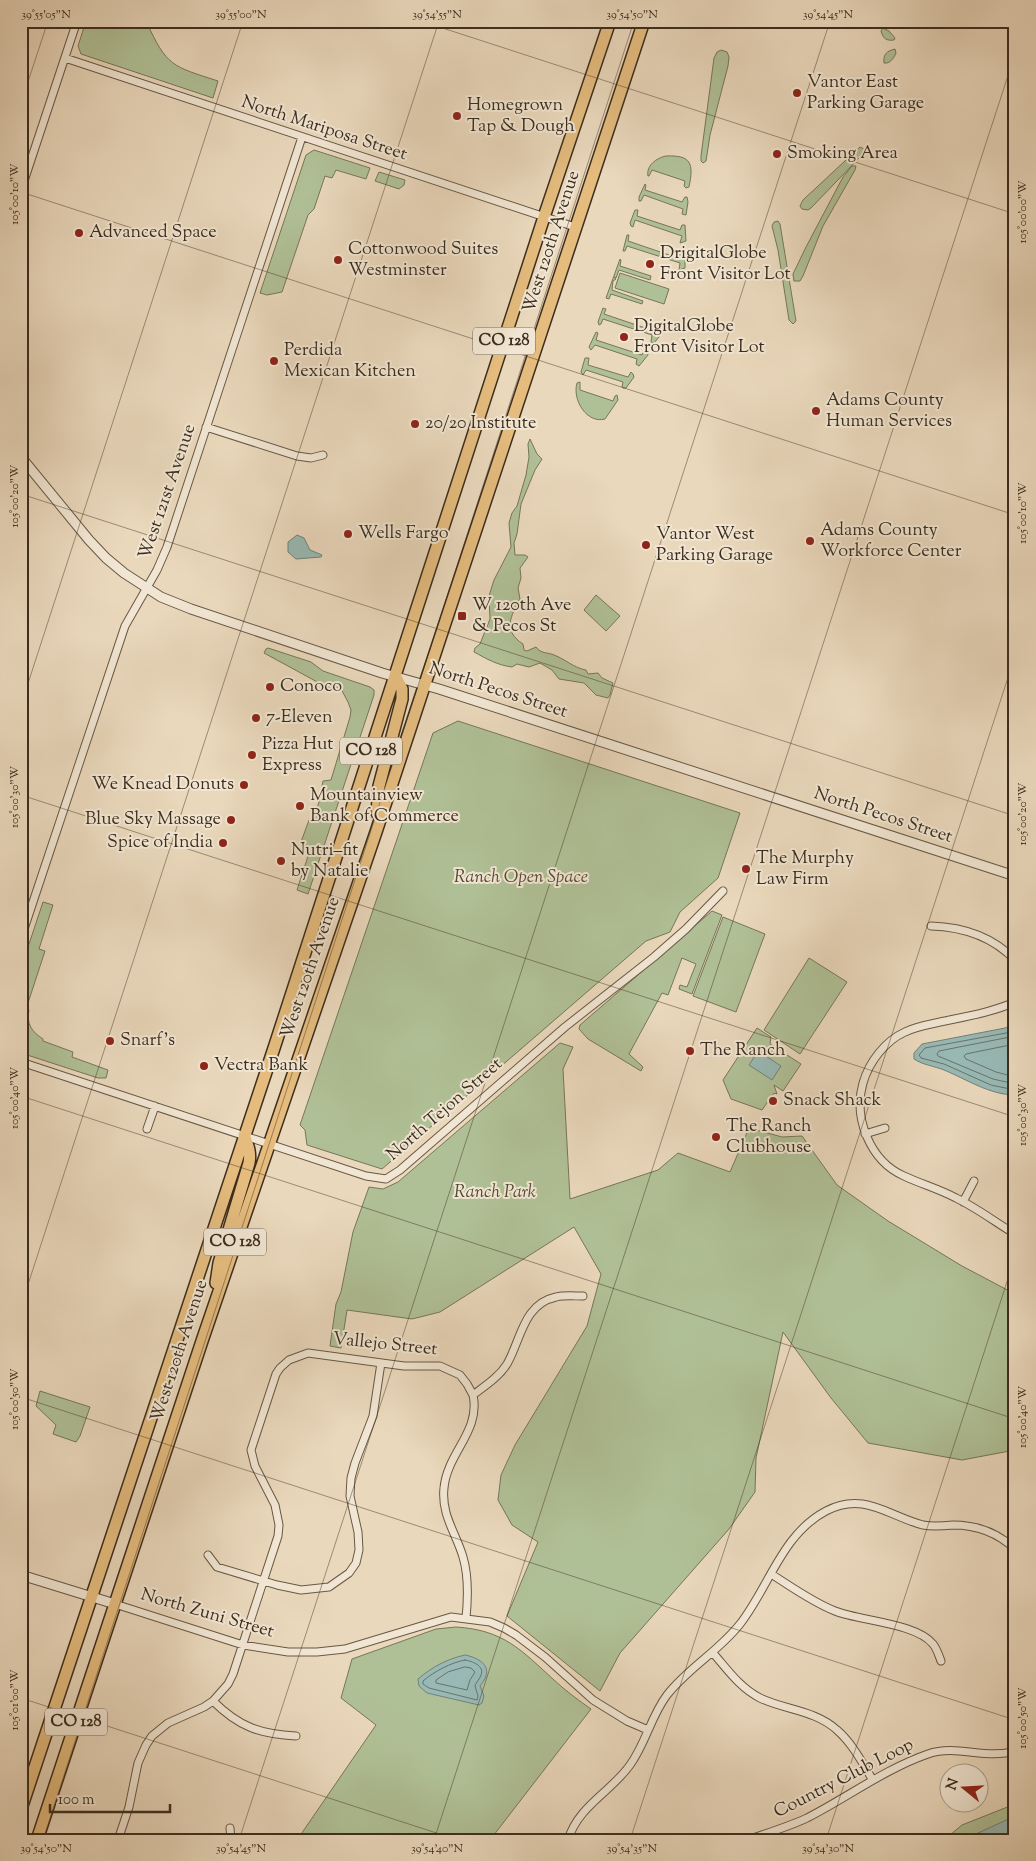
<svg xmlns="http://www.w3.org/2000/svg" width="1036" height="1861" font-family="'Sorts Mill Goudy',serif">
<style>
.green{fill:#b0c096;stroke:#76765a}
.water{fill:#98b9b5;stroke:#738178}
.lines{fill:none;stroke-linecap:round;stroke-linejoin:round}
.shore{stroke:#6a7369;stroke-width:1}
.minor-casing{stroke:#685845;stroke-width:9}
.tertiary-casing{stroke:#685845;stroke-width:11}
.primary-casing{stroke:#3c2d1d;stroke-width:14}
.minor{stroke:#f1e6d3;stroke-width:7}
.tertiary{stroke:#f1e6d3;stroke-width:9}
.primary{stroke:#e5bc7e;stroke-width:11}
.ticks{fill:none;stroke:#3c2d1d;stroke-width:1;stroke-opacity:0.45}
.poi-dot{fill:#8f2418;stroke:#f1e6d3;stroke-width:2}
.labels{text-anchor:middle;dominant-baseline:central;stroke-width:4;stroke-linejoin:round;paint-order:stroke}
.shield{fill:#f1e6d3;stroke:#726454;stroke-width:1}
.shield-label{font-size:16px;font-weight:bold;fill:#3c2d1d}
.poi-label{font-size:18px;fill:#3c2d1d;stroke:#f1e6d3;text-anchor:start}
.street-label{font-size:18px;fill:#3c2d1d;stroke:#f1e6d3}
.park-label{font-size:18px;font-style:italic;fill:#534a35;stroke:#f1e6d3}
.neatline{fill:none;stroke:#3c2d1d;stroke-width:2}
.ticks-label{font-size:12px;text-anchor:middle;fill:#3c2d1d}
</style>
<rect width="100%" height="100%" fill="#ead8bc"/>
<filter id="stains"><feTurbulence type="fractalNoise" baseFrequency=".004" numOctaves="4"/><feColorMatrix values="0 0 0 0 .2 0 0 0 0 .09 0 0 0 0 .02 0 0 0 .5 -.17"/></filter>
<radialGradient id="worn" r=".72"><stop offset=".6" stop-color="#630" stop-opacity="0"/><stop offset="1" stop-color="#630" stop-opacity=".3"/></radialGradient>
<path class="green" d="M86,21H146C167,67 172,66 218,81L213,98L81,54L78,46Z
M883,28L889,31L895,38L894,40C887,41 883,39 881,31Z
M895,49L896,53C894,58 890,64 884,63C883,54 887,51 895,49Z
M721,50L727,52L729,57L728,66L710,135L706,161L703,163L701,161V156L714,58L717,52Z
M860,147L864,149L860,157L811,208L808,210L802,209L800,206L803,200Z
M314,150L370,168L366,179L336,170L332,178L325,176L314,209L308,215L282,292L267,295L260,293L306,155Z
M666,156C691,155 694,163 689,187L686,188L684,186L685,181L652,170L649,176H648C646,166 656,158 666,156Z
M852,166H856L855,170L823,226L803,276L800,281H794L793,274L806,247L843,177Z
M379,172L405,180L404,185L399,189L375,181Z
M645,184L646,185L645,190L682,202L685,197H687L688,202L686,215L682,214L683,209L644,195L641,201H639V197Z
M635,210H638L637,216L680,230L682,225H685L686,241L680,243L682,236L635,220L633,227L631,226L630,223Z
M778,221L780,224L796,321L793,324L789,320L778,250L772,226L774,222Z
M627,235H629L628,241L678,258L680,252H683L685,255V268L679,270L680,263L627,246L625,251H623Z
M620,259L621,260L620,266L651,276L650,280L619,270L616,278L614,277L616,279L613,281L612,290L643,301L642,304L611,294L609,299L606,298Z
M620,273L669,289L664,304L615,288Z
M603,308L606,309L604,314L657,332L659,326H661L664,331L654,343L651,342L652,335L603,319L601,324L599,325L598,322Z
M596,332L598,333L596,340L642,355L645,349L648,351V355L639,366L636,364L637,359L595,345L591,350L589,347Z
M585,358H589L588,365L628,377L631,372L633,374L634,377L626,388H623L622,387L623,382L586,370L583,375L581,372Z
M580,382V390L613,401L615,396L617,395L618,400L605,419C587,424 572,400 577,383Z
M530,439L537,454L542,459L535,470L521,504L517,534L514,543L515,555H525L528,557L520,568L521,578L518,588L520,599C510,617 503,631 523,644L524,650L527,651L536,647C541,654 547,652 554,655C565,659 574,668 586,670L588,674L598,673L602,678L613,683L610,695L608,698L596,695L584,683L559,679L552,670L540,663L529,667L517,664L512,667C497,665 487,659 474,652L475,648L480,644L490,619L489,596L494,580L511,547L509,523L512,513L517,506L526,475L529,457L528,444Z
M596,595L620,616L606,631L584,610Z
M268,648L311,662L323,671L370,687L374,690V695L308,894L297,890L309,853L301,842L309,820L314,817L323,790L322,786L323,781L331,780L350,717L351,710L348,702L340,687L332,690L264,653L266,649Z
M458,721L740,813L718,878L680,912L670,932L646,941L382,1169L307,1145L305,1130L300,1125L433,733Z
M43,902L53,905L39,949L45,951L26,1009L29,1010C26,1024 32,1032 43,1039V1041L73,1052L72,1057L108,1070L106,1078H98L21,1053V968Z
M712,911L722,915L692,994L679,989L680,985L687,987L696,964L682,958L668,995L662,993L629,1054L643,1067L641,1071L588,1039L579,1029L580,1025Z
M723,917L765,934L736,1012L693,996Z
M809,958L847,982L800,1054L764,1030Z
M757,1028L771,1037L770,1044L801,1064L783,1091L774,1085L777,1094L774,1093L762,1110L731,1099L723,1080Z
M560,1043L573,1047L563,1069L570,1199L658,1170L678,1153L730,1172L749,1128L782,1137L802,1136L837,1185L888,1221L962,1266L1015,1294V1450L962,1460L868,1443L831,1398L783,1332L756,1458L755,1492L729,1529L620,1653L600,1691L507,1616L538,1542L512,1525L498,1500L501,1475L515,1445L587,1326L601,1274L574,1227L440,1312L412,1319L347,1310L341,1348L330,1346L336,1304L341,1292L353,1232L369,1187L383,1189L398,1182Z
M40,1391L90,1407L80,1436L76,1442L53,1434L56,1425L36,1406Z
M456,1627C504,1630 521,1650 554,1680C566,1691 578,1700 591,1709L490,1840H297L376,1725L341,1698L352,1659L436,1629Z
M1015,1804V1840H944L962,1825Z"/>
<path class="water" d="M297,535L304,538L310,550L322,555L321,557L296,559L288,552V542Z
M1015,1024V1095C990,1095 966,1079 944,1070C934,1066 923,1065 914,1059V1053L922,1044L1005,1028Z
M758,1051L781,1066L772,1080L749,1065Z
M465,1655C475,1657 490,1663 486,1676C485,1680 482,1683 480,1686L484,1696L482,1703L479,1705L427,1693L419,1686L418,1679C432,1667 447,1659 465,1655Z
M1015,1816V1840H963Z"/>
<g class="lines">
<path class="shore" d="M1015,1030L1006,1033L925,1048L919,1055L921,1058L944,1064L991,1085L1015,1090
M1015,1036L939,1051L937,1054L938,1056L993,1079L1015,1084
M1015,1044L966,1054L964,1056L966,1059L996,1072L1015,1077
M465,1660C472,1661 485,1666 481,1675C480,1679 476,1682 475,1686L478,1696L477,1700L429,1688L423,1684V1681C435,1671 450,1663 465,1660Z
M465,1667L471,1668L475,1672L470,1680L467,1690L436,1683V1680L448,1672Z"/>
<defs>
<path id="minor" d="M65,58L575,227
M21,190L77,21
M206,427L297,456L311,458L323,455
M931,926C964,927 992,936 1015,960
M21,938L125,626L157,570L167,547L302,137
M1015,1002C992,1012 969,1016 945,1021C932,1024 917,1026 905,1032C885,1041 869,1062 863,1083C853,1118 870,1161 904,1176C921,1184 939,1189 956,1198C977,1208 995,1222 1015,1234
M21,1062L366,1176L386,1179L400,1170L565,1027L654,957L686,929L723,891
M147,1129L155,1106
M865,1134L885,1128
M963,1202L974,1181
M208,1555L217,1567L277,1585L301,1590L329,1587L349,1573L356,1563L359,1550L358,1532L350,1496L351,1478L355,1463L373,1416L381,1363
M771,1574C792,1587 812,1602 835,1611C860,1621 916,1623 933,1644C937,1649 939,1656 941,1661
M115,1604L243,1645L288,1652H317L345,1649L451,1617L490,1622L504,1628L516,1635L545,1657L593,1700L627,1721L648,1730
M466,1618C468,1598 469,1577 463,1557C456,1533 441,1515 444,1488C447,1453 481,1431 473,1395C485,1386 499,1377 507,1364C521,1340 523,1304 556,1297C564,1295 574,1296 583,1296
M713,1653C727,1669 740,1688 760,1698C785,1710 815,1710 837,1730C852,1743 862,1762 872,1779
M213,1701C239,1727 260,1734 296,1736
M230,1828L231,1840
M118,1840L129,1807L138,1763L146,1745L152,1736L168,1723L204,1707L213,1701L228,1684L233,1674L278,1536L279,1525L275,1505L255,1466L251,1450L276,1374L280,1368L289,1360L308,1353L404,1366H440L460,1375L467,1384L473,1395
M568,1840C578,1806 611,1792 630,1765C646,1743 651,1716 667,1695C688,1668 719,1651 740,1624C769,1587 782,1534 826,1511C864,1491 888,1516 923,1525C933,1527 943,1526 953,1525C977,1525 998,1533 1015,1549
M747,1840C767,1833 788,1827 807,1818C848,1797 885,1769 928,1754C957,1744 985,1760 1015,1751"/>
<path id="tertiary" d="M21,457L89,540L106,558L124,573L161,597L191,609L382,673L439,689L1015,876
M21,1575L115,1604"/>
<path id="primary" d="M377,813L379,786L402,699V689L396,677
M216,1283L219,1263L249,1163C251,1153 248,1145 244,1135
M21,1809L275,1045L544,217L610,21
M37,1840L202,1341L376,832L644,21"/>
</defs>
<use href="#minor" class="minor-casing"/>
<use href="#tertiary" class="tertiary-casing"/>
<use href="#primary" class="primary-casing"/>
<use href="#minor" class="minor"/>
<use href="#tertiary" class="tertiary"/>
<use href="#primary" class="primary"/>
</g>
<path class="ticks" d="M421,21L1015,214M21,103L48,21M21,192L1015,515M21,494L1015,816M21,705L243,21M21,795L1015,1117M21,1096L1015,1419M21,1306L439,21M21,1397L1015,1720M21,1698L458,1840M43,1840L634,21M239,1840L830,21M434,1840L1015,54M630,1840L1015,656M826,1840L1015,1257"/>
<g class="poi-dot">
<circle cx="797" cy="93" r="5"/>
<circle cx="457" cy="116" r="5"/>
<circle cx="777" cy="154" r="5"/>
<circle cx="79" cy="233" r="5"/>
<circle cx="338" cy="260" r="5"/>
<circle cx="650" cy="264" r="5"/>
<circle cx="624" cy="337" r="5"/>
<circle cx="274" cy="361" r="5"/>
<circle cx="816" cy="411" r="5"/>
<circle cx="415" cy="424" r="5"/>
<circle cx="348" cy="534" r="5"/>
<circle cx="810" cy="541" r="5"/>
<circle cx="646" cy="545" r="5"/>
<rect x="457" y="611" width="10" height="10" rx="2.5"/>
<circle cx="270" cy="687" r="5"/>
<circle cx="256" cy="718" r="5"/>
<circle cx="252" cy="755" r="5"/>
<circle cx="244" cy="785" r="5"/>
<circle cx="300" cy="806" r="5"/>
<circle cx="231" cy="820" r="5"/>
<circle cx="223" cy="843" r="5"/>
<circle cx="281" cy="861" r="5"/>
<circle cx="746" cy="869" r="5"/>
<circle cx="110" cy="1041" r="5"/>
<circle cx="690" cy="1051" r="5"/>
<circle cx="204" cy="1066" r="5"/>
<circle cx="773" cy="1101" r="5"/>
<circle cx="716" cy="1137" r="5"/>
</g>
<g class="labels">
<g class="shield">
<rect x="473" y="327.5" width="62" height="27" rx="4"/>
<rect x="340" y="737.5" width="62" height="27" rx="4"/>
<rect x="204" y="1228.5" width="62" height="27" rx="4"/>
<rect x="45" y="1708.5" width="62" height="27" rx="4"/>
</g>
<g class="shield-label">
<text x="504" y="341">CO 128</text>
<text x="371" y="751">CO 128</text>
<text x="235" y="1242">CO 128</text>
<text x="76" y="1722">CO 128</text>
</g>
<g class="poi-label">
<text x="807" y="83">Vantor East<tspan x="807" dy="21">Parking Garage</tspan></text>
<text x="467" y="106">Homegrown<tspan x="467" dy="21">Tap &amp; Dough</tspan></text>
<text x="787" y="154">Smoking Area</text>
<text x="89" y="233">Advanced Space</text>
<text x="348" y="250">Cottonwood Suites<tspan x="348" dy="21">Westminster</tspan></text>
<text x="660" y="254">DrigitalGlobe<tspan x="660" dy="21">Front Visitor Lot</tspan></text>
<text x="634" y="327">DigitalGlobe<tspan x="634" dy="21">Front Visitor Lot</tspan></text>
<text x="284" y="351">Perdida<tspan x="284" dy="21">Mexican Kitchen</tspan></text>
<text x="826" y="401">Adams County<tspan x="826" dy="21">Human Services</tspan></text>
<text x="425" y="424">20/20 Institute</text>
<text x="820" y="531">Adams County<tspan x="820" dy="21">Workforce Center</tspan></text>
<text x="358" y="534">Wells Fargo</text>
<text x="656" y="535">Vantor West<tspan x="656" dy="21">Parking Garage</tspan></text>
<text x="472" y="606">W 120th Ave<tspan x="472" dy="21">&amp; Pecos St</tspan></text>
<text x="280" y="687">Conoco</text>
<text x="266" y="718">7-Eleven</text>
<text x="262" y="745">Pizza Hut<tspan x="262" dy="21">Express</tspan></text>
<text x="234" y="785" text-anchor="end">We Knead Donuts</text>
<text x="310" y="796">Mountainview<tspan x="310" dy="21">Bank of Commerce</tspan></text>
<text x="221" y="820" text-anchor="end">Blue Sky Massage</text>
<text x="213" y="843" text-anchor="end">Spice of India</text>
<text x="291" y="851">Nutri–fit<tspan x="291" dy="21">by Natalie</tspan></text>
<text x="756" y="859">The Murphy<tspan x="756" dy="21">Law Firm</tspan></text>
<text x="120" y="1041">Snarf's</text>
<text x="700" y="1051">The Ranch</text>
<text x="214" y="1066">Vectra Bank</text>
<text x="783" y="1101">Snack Shack</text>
<text x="726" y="1127">The Ranch<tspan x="726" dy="21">Clubhouse</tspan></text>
</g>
<g class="street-label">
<text transform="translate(324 129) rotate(18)">North Mariposa Street</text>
<text transform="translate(552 242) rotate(-72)">West 120th Avenue</text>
<text transform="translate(168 492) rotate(-71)">West 121st Avenue</text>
<text transform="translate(498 691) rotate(18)">North Pecos Street</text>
<text transform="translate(883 816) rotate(18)">North Pecos Street</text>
<text transform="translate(311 968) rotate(-71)">West 120th Avenue</text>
<text transform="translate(445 1110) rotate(-41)">North Tejon Street</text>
<text transform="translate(385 1345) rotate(6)">Vallejo Street</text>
<text transform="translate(180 1351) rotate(-72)">West 120th Avenue</text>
<text transform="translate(207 1614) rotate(16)">North Zuni Street</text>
<text transform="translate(844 1779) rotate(-27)">Country Club Loop</text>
</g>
<g class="park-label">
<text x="521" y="878">Ranch Open Space</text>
<text x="495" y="1193">Ranch Park</text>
</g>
</g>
<rect width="1036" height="1861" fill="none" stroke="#ead8bc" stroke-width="55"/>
<g transform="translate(964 1788) rotate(288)"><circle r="24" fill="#f1e6d3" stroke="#a99c8a"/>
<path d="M0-4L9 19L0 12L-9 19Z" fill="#8f2418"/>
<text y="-8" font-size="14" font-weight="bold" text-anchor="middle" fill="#3c2d1d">N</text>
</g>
<path d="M50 1804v8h120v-8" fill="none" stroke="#3c2d1d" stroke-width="2.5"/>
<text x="58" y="1804" font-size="15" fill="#3c2d1d" stroke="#f1e6d3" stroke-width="4" paint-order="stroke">100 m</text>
<rect x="28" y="28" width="980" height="1806" class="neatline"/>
<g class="ticks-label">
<text x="46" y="18">39°55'05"N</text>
<text x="241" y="18">39°55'00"N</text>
<text x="437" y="18">39°54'55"N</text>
<text x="632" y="18">39°54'50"N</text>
<text x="828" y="18">39°54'45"N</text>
<text transform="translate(14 194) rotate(-90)" y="4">105°00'10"W</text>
<text transform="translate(1022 212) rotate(-90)" y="4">105°00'00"W</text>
<text transform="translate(14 496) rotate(-90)" y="4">105°00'20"W</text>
<text transform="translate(1022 513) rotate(-90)" y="4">105°00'10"W</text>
<text transform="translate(14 797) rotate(-90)" y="4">105°00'30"W</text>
<text transform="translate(1022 814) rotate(-90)" y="4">105°00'20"W</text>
<text transform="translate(14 1098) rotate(-90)" y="4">105°00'40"W</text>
<text transform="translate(1022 1115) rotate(-90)" y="4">105°00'30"W</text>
<text transform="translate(14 1399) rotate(-90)" y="4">105°00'50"W</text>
<text transform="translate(1022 1417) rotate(-90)" y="4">105°00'40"W</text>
<text transform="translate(14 1700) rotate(-90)" y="4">105°01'00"W</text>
<text transform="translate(1022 1718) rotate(-90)" y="4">105°00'50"W</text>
<text x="46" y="1852">39°54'50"N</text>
<text x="241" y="1852">39°54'45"N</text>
<text x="437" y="1852">39°54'40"N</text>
<text x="632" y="1852">39°54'35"N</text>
<text x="828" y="1852">39°54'30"N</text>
</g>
<rect width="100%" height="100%" filter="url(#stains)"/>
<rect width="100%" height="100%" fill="url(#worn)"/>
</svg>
